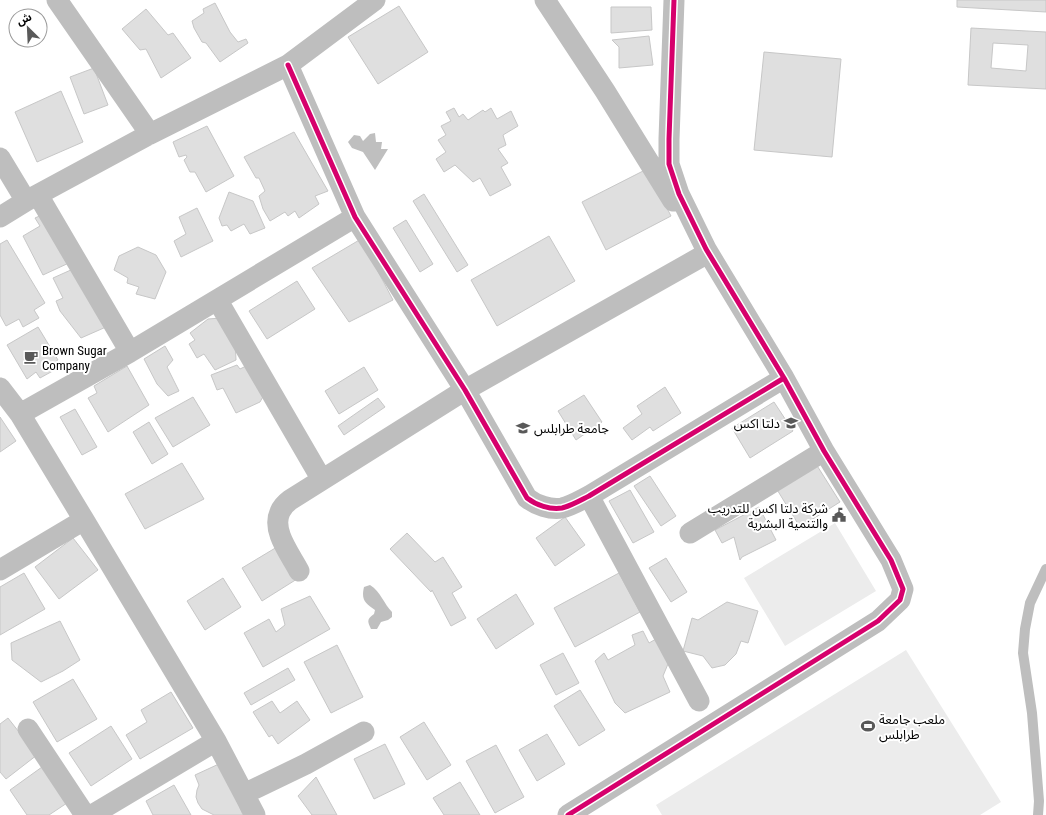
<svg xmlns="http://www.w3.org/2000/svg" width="1046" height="815" font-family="'Roboto Condensed','Noto Sans Arabic',sans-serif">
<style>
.green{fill:#ececec}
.water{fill:#bfbfbf}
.building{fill:#dfdfdf;stroke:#c7c7c7;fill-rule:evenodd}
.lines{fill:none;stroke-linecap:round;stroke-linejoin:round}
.lane{stroke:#bebebe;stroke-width:10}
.street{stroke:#bebebe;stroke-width:21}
.cycleway-casing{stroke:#fff;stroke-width:8}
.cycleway{stroke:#d6006c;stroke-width:5}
.labels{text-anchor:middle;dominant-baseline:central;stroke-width:4;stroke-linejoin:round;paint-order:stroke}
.poi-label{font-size:13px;fill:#000;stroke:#fff;text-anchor:start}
</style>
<rect width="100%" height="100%" fill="#fff"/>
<path class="green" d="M835,523L876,591L785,646L744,578Z
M906,650L1001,802L980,815H662L656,805Z"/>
<path class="water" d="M375,133L376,142H382L381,149H388L375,170L363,152L352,148L348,142L354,135L360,136L363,141L370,134Z
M370,585C381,592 384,604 392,612V617L388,620L381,622L377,629H371C367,621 367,619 374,614L375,610C365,603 361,600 364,587Z"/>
<path class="building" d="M957,0H1046V12L957,7Z
M215,3L230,32L238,42L246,39L248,43L220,62L206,43L202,42L194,28L192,21L204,13L203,9Z
M399,6L428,52L378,84L348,37Z
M611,7H651L652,30L611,33Z
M146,9L168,35L173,33L191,58L161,78L146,49L140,50L122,29Z
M971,28L1046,32V89L968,85ZM993,43L1028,45L1026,71L991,68Z
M649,36L653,65L619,68V47L612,40Z
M764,52L841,59L832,157L754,150Z
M94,68L108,105L84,114L70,77Z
M61,91L83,142L37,162L15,112Z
M454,108L459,117L463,114L468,120L483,110L485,112L491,108L497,119L511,111L518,126L503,135L506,145L498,149L508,163L501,167L511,185L490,196L480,178L473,182L455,165L444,172L436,159L446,152L438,140L446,135L441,126L451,121L446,112Z
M207,126L234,176L206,192L195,172H190L184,160L187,157L186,155L179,157L173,142Z
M294,132L328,191L315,196L319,204L299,218L295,211L288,216L285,212L270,221L263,209L259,196L265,191L259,178H256L244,157Z
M647,169L671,216L606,250L582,202Z
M229,192L253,201L265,228L250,234L244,224L231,231L227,225L222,226L219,218Z
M424,194L468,265L457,272L413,201Z
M197,208L213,241L181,257L174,241L186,234L179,217Z
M44,214L71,262L43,275L23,236L40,226L35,218Z
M406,220L433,264L420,272L393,228Z
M549,236L575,281L497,326L471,280Z
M361,239L393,300L349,322L312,268Z
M7,240L45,303L34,310L39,318L23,327L19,319L6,326L0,315V244Z
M138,247L156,255L166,272L155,299L136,294L139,287L127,283L128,278L114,270L119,256Z
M73,269L106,327L81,338L60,311L56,301L63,298L53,278Z
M297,281L315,309L267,339L249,311Z
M221,318L235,340L236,360L215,370L204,354L197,358L189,344L195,340L190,333L208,319Z
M38,327L58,360L56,361L60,367L40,378L36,372L27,379L7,345Z
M165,346L173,360L167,367L179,391L168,396L157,384L144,359Z
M250,364L265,393L260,402L236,413L223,388L217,390L211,375L237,365L240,369Z
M127,366L149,405L108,432L88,398L97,393L94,386Z
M364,367L378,390L339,414L325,391Z
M665,387L681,413L653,431L650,427L632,440L623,428L642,414L637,406Z
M584,395L602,422L576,440L558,411Z
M193,397L210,425L173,447L155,418Z
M378,398L385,407L344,435L338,426Z
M774,402L793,431L750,458L732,428Z
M75,409L97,447L82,455L60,417Z
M0,417L16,441L0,452Z
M149,422L168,454L152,464L133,432Z
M182,463L204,499L145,529L125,494Z
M816,464L840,502L800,527L776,488Z
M650,476L676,516L661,526L634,486Z
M630,490L654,532L633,543L609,501Z
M759,507L776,540L742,557L740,560L734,537L722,543L715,530Z
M565,517L585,545L555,566L536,538Z
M407,533L435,562L443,557L462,587L452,593L466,618L451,626L432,590L431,592L390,549Z
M73,538L98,570L59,599L35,567Z
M277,547L297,579L262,601L242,568Z
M666,558L687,592L671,602L649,568Z
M24,573L45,609L0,635V587Z
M619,573L640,612L575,647L554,608Z
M223,578L241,607L205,630L187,601Z
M516,594L534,624L496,649L477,619Z
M310,596L330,629L263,667L244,633L269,619L276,632L285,625L281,609Z
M727,602L758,611L748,643L741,641L736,654L725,665L712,668L703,656L683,651L692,618L698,620Z
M60,621L80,660L63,671L41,682L12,660L11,643Z
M643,631L649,643L656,639L670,659L663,676L670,692L625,713L615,703L595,661L604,653L608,660L635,645L632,635Z
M337,645L363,697L331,713L304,662Z
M563,653L579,683L556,695L540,665Z
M288,668L295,680L251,705L244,693Z
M73,679L97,719L57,742L33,702Z
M580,690L605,730L579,746L554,706Z
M171,692L193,728L140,759L126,735L147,722L141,710Z
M272,701L280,713L297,701L310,720L278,744L272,735L269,737L253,712Z
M8,718L37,755L6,779L0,772V724Z
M424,722L451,765L427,780L400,737Z
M111,726L132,759L91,786L69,753Z
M547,734L565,764L537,781L519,750Z
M385,744L405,784L374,799L354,759Z
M496,745L524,797L495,813L466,761Z
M221,763L243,815H214L202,809L198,803L196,797L197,790L199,785L195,775Z
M42,767L67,803L49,815H27L10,790Z
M316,777L337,815H312L298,796Z
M460,782L480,815H444L433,798Z
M174,785L191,815H153L146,801Z"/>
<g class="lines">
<path class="lane" d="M1038,815L1039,801L1032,713L1023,653L1025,629L1030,603L1046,569"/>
<path class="street" d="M57,0L150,134
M545,0L605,91L673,201
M288,65L355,217L465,390L527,498C536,505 550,510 562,508C571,506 581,500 589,496L784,378
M0,158L26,201
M38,195L130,352
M0,217L26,201L150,134L288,65L375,0
M218,301L322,480
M0,388L20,414L84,520L216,741L255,815
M20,414L130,352L355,217
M589,496L699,701
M690,533L824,451
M0,570L84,520
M299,571C291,555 271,531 280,512C282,507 286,503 290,500L465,390L706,254V249
M28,729L85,815
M244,794L306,764L364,732
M92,815L216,741
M568,815L878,621L900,600L903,589L891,560L824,451L784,378L706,249L679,194L669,164V139L674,0"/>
<defs>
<path id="cycleway" d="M288,65L355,217L465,390L527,498C536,505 550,510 562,508C571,506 581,500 589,496L784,378
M568,815L878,621L900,600L903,589L891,560L824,451L784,378L706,249L679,194L669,164V139L674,0"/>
</defs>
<use href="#cycleway" class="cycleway-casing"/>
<use href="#cycleway" class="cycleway"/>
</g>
<defs>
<symbol id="cafe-bare" viewBox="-9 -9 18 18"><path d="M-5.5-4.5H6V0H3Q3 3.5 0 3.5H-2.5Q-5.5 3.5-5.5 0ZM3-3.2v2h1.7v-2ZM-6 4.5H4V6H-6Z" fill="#595959" stroke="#fff" stroke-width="2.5" paint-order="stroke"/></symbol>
<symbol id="school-bare" viewBox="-9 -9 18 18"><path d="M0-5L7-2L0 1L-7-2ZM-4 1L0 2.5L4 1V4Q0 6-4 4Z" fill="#595959" stroke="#fff" stroke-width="2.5" paint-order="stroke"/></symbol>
<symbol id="university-bare" viewBox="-9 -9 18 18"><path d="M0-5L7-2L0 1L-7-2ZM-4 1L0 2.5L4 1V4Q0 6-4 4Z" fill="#595959" stroke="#fff" stroke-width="2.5" paint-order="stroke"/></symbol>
<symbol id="civic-bare" viewBox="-9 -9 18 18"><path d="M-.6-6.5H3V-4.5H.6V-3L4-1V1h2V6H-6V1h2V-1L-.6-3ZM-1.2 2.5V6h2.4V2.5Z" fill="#595959" stroke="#fff" stroke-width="2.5" paint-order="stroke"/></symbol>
<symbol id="stadium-bare" viewBox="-9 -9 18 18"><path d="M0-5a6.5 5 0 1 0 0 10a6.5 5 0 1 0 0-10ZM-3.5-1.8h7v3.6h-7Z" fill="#595959" stroke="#fff" stroke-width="2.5" paint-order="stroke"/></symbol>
</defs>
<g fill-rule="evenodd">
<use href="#cafe-bare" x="21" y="347" width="20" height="20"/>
<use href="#school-bare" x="781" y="413" width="20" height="20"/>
<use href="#university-bare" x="513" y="418" width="20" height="20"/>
<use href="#civic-bare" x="829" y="505" width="20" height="20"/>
<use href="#stadium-bare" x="858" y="716" width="20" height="20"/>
</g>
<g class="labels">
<g class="poi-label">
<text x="42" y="350">Brown Sugar<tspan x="42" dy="15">Company</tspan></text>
<text x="780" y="423" text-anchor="end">دلتا اكس</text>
<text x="534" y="428">جامعة طرابلس</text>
<text x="828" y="508" text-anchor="end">شركة دلتا اكس للتدريب<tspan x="828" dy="15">والتنمية البشرية</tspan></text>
<text x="879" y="719">ملعب جامعة<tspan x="879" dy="15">طرابلس</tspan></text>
</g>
</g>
<g transform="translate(28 28) rotate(336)"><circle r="19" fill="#ffffff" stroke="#999999"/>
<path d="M0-3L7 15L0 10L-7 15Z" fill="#595959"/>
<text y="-6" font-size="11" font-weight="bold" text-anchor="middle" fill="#000000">ش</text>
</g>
</svg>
